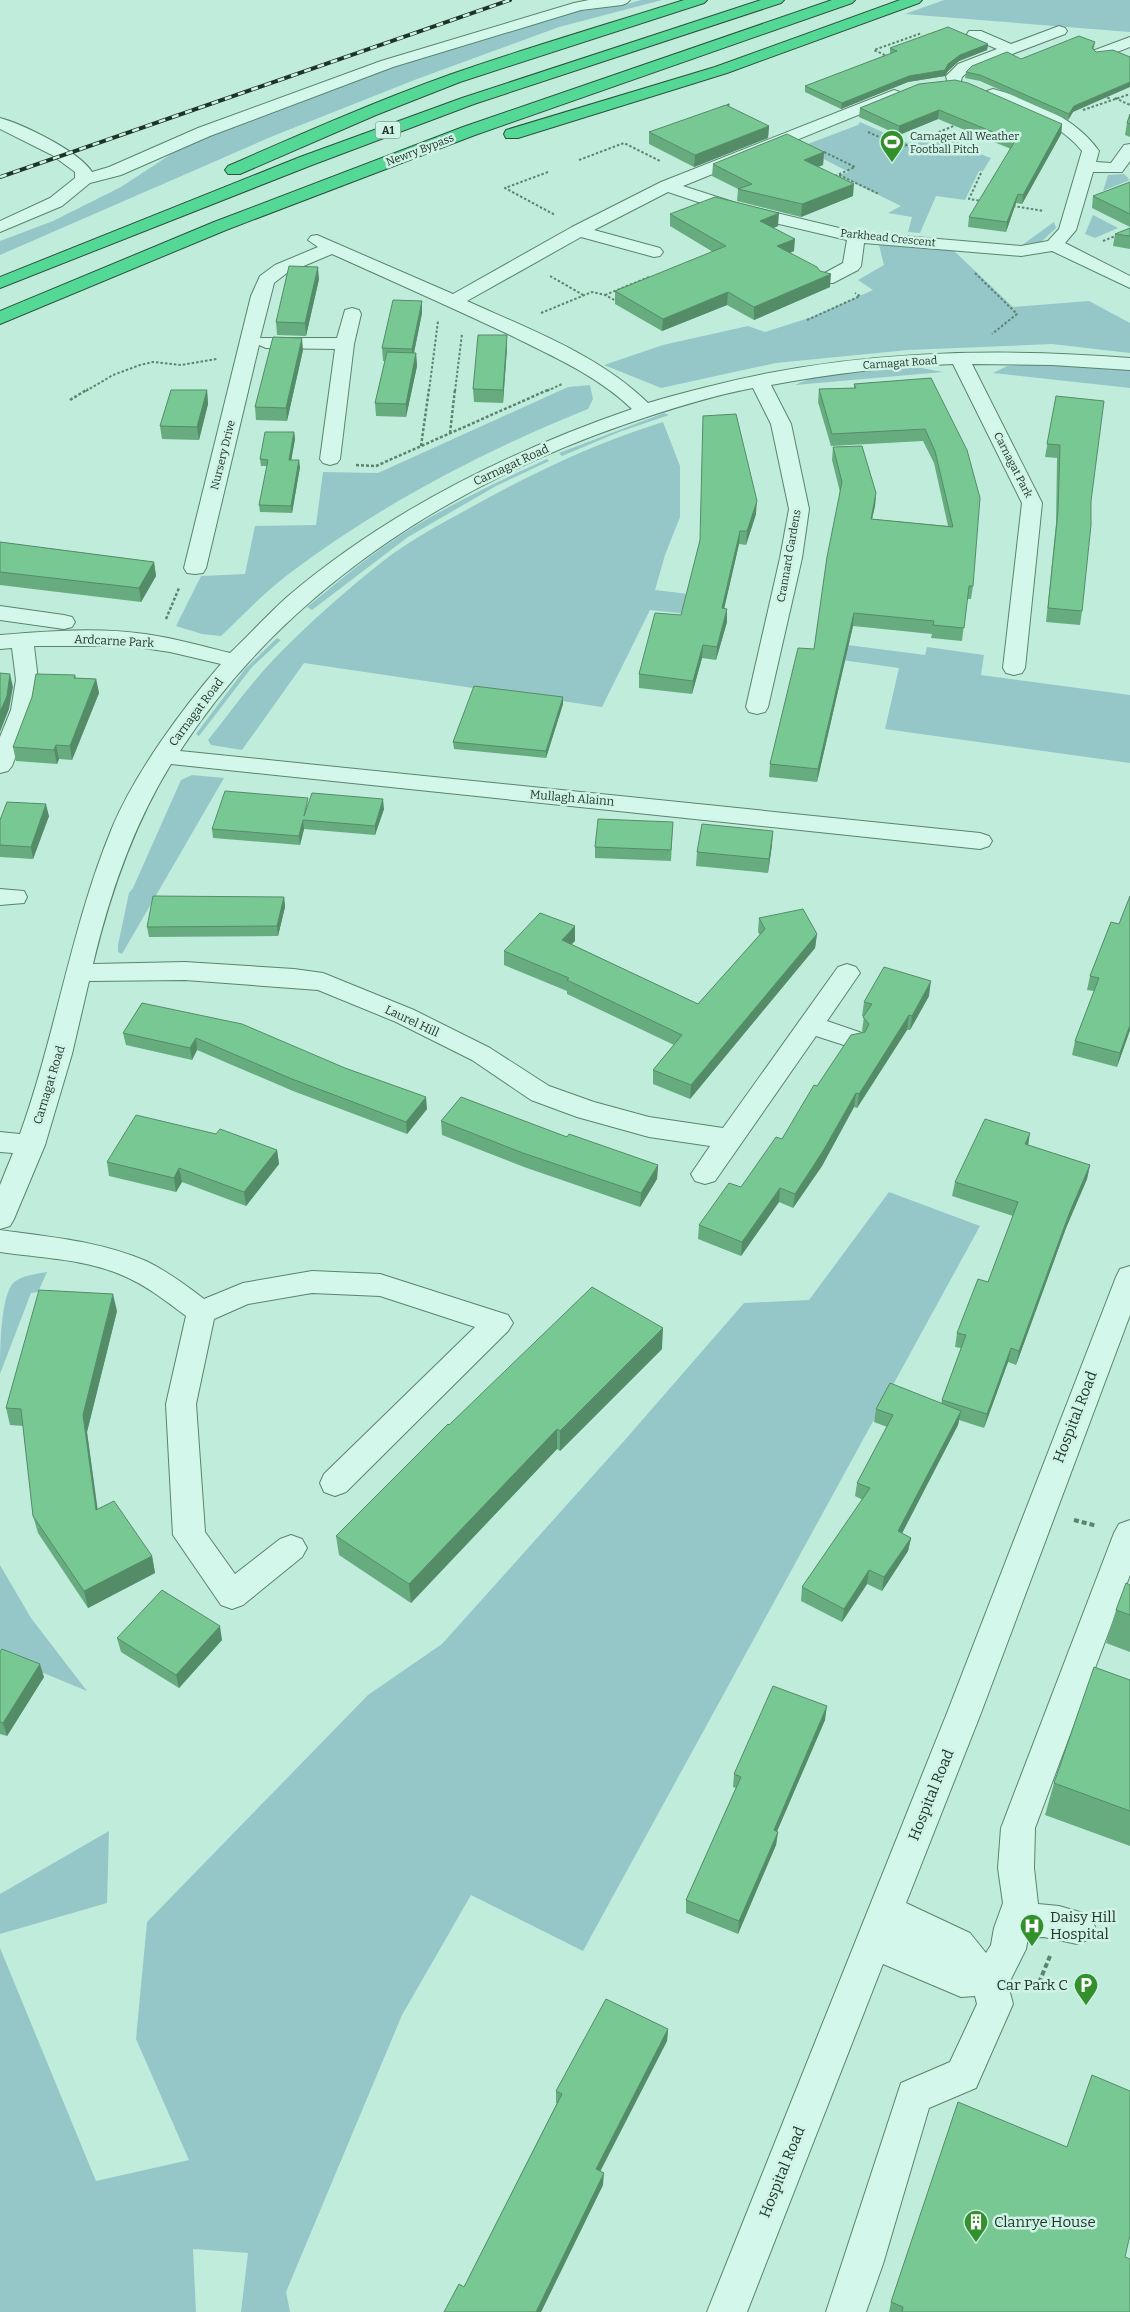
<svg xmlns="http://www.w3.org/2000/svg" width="1130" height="2312" font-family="Bitter,serif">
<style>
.green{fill:#95c7c9}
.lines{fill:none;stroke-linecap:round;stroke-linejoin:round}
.minor-casing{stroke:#59846d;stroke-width:2}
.highway-casing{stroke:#2d523c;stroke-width:2}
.path-far2{stroke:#59846d;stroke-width:2;stroke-dasharray:2.5 2;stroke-linecap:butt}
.path-far1{stroke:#59846d;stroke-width:2.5;stroke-dasharray:3 2;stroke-linecap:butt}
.path{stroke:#59846d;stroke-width:4;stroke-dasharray:5 3;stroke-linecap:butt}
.minor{fill:#d3f7ea;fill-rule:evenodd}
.highway{fill:#54d895;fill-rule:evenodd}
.rail-casing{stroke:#1d3426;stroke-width:4}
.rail{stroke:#d0f3e7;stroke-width:2.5;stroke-dasharray:7;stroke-linecap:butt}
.wall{fill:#67ac7f}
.shaded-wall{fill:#548c68}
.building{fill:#78c894;stroke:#548c68}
.labels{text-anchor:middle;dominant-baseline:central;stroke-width:5;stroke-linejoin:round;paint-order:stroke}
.shield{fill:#d0f3e7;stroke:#536d60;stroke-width:1}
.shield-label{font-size:11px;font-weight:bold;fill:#1d3426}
.far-poi-label{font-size:11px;fill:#1d3426;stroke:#d0f3e7;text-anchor:start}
.far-street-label{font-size:11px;fill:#1d3426;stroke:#d0f3e7}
.street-label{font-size:12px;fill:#1d3426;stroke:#d0f3e7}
.near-street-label{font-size:15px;fill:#1d3426;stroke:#d0f3e7}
.near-poi-label{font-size:15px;fill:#1d3426;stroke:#d0f3e7;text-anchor:start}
</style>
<rect width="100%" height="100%" fill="#c0ecdc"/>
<path class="green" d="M641,0H662L559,27L417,79L273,136L0,255V241L53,221L121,187L188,143L317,92L461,45L572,12L624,5Z
M944,0H1130V32L905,14Z
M860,122L912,145L934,136L991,158L983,171H979L965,200L936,196L920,233L908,232L912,217L888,213L901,206L838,175L849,172L800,147L858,125Z
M1124,174L1130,180L1103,191L1108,175Z
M1093,215L1118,228L1095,238L1085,234Z
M1054,222L1056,228L1041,242L1022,245Z
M878,241L952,249L1013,307L1089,301L1130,323V353L1052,344L908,350L776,363L661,388L604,365L663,345L748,326L765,332L812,317L873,290L858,280L884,265Z
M1047,364L1130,369V388L993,373L1007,366Z
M916,367L943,372L795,385C822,371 885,369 916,367Z
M590,385L593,399L588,409C481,452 378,506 286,576C263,594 242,616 221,636L202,634L176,626L201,576L245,574L255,526L316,525L323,472L378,473L568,387Z
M664,413L669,415L619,432L562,456L559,453Z
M663,422L680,466V517L665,555L655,590L705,596L706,616L650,610L602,707L304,663L242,750L211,745L208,740C230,713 251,683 275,658C308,624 345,591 382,562C406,543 433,528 459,514C524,477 592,444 663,422Z
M547,459L549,461L496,486L408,537L312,610L307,607C332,587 356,566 382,548C433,512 490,485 547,459Z
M277,638L281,640L252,667L199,736L196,734L245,669Z
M817,641L925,655L927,647L984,655L981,675L1130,695V763L885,729L899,668L813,656Z
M192,775L224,778L122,954L118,952V945L129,893L133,888L181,780Z
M889,1192L980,1226L583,1951L471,1895L402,2015L286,2292L290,2312H241L248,2253L193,2249L196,2312H0V1948L96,2181L189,2160L136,2039L147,1922L368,1695L442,1644L624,1441L744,1303L809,1300Z
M47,1272L38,1292L31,1293L0,1374C0,1352 0,1296 14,1282C24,1275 35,1274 47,1272Z
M0,1565L31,1618L87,1691L0,1655Z
M109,1831L107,1903L0,1934V1894Z"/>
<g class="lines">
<defs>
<path id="minor" d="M589,0H630L627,3L622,5L581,10L393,67L210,136L121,175L90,183L62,206L0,232V221L50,198L75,178V172L52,155L0,129V118C23,124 80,152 92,172L109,167L198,128L381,61L574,3Z
M1059,26L1065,28L1067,31L1065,34L970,70L962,77L960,85H948L946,76L958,64L997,49L969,37L967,34L969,31H981L1011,44Z
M1130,37V47L1107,56H1095L1093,53L1095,50Z
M993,89C1031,99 1076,118 1099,151L1096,162L1111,163L1124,145L1130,144V161L1122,172H1093L1076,230L1065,243L1130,276V288L1052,251L1021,256L864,243L861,266L858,270L833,283H821L818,279L821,275L843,263L847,240L728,212L668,192L594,230L660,248L663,252L660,256L654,257L581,237L467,301C529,329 599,355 648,403C667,397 687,392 707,387C845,351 988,347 1130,358V370L1052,365L972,364L1042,503L1025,668L1022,673L1014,675L1006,673L1003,668L1022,503L953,364C892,366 831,374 771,385L791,424L809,509L802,558L768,707L765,712L757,714L749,712L746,707L780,558L789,509L771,424L753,388C710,396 667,410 626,424C449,485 283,592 180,751L980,833L989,836L992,841L989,846L980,849L171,764C133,826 110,893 93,964L185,962L294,969L323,973L414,1010L490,1048L549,1086L594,1102L649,1117L723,1128L838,967L847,964L856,967L860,973L827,1021L862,1033L866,1039L862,1045L853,1048L816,1036L715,1181L705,1184L695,1181L691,1174L710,1146L649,1137L577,1117L531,1100L472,1060L396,1022L318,990L185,980L89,981L72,1054L45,1145L14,1219L10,1226L0,1229V1185L13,1153L0,1152V1132L20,1134C56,1034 71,927 112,828C135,773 181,710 221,664L170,652L130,646H34L38,680L33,710L12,766L8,771L0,773V737L11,710L16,680L12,648L0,649V635C48,631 97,627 145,634C174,638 202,646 230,653C249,635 267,615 287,597C388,511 507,452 632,409C598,376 554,357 512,336C453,308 392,281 332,254L287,273L274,283L260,338H337L345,310L352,308L359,310L361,314L354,344L340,459L337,463L330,465L323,463L320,459L335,349L266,348L259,345L206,568L203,573L195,574L187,573L184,568L251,296L260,276L275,265L318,247L308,240L311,236L317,235L453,294L572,227L661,182L894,90L900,92L902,95L900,98L683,186L739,204L856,232L1021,246L1048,241L1059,229L1082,151C1059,122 1021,111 987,97L985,94L987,91Z
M0,606L64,615L72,617L75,622L72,627L64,629L0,620Z
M0,889L24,891L27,897L24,903L0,905Z
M0,1230C49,1237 100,1241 146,1261C167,1271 186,1285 204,1299L243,1283L312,1271L380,1274L508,1315L513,1323L508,1331L346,1492L335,1496L324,1492L320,1483L324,1474L475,1327L380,1296L312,1293L248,1304L214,1319L196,1404L205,1532L235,1574L280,1539L291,1535L302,1539L307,1548L302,1557L243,1605L232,1609L221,1605L173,1535L166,1404L186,1316C166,1301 147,1286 124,1276C86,1259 41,1258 0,1252Z
M1130,1266V1315L981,1713L906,1903L970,1933L986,1953L991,1945L994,1928L1003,1903L998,1868L1001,1828L1114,1533L1119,1524L1130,1520V1575L1035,1828L1034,1868L1038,1904L1059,1906L1090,1915L1095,1927L1090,1939L1077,1944L1044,1937L1028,1938L1026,1949L1008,1985L1013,2004L976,2088L929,2108L883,2264L866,2312H826L901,2083L950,2062L977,2004L975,1996L961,1997L883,1964L747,2312H707L947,1713L1116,1277L1120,1269Z"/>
<path id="highway" d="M684,0H707L704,3L460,82L376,115L240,174H228L225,170L228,166C301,134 374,102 449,75C526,48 605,25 684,0Z
M761,0H784L781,3L474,104L312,165L0,288V277L300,157L462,98Z
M832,0H855L852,3L475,135L226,230L0,324V311L214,222L463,127Z
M900,0H922L919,3L727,73L518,138H506L504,134L506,130L715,67Z"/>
</defs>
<use href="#minor" class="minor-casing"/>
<use href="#highway" class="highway-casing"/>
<path class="path-far2" d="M889,57L874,50L922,33
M1103,96L1111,99
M1115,98L1130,105
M723,107L730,104
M1083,110L1130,94
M868,132L902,147L956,125
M936,134L968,148
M824,152L855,167L833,177
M579,160L624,143L660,161
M548,172L505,188L555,215
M981,173L969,199L982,201
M839,175L879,194
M1013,206L1044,211
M1103,241L1118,235
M975,273L1017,314L992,334
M550,276L583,295
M605,295L649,277
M541,313L592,292L605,295L618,302
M807,320L860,296L855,293
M86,391L113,375L140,365L153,362L181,365L217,359
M429,391L438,321
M455,391L462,334
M547,391L562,384"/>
<path class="path-far1" d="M70,400L88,389
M450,433L455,389
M421,446L429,389
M356,465L376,466L550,389
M166,619L179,588"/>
<path class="path" d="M1074,1520L1097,1526
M1036,1990L1050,1956"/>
<use href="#minor" class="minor"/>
<use href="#highway" class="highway"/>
<defs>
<path id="rail" d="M0,177L510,0"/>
</defs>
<use href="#rail" class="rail-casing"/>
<use href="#rail" class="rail"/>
</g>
<path class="wall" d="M1095,42L1094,48L1073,112L1068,120L980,81L965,78L966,72Z
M988,44L987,50L959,61L948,71L945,76L908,82L841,109L805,92V86L890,54V48Z
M919,84L1062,124L1061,134L1022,204L1016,203L1006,232L968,227L969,217L1011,149L938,119L899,135L859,117L860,108Z
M1130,114V137L1125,135L1127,123Z
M769,126L768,138L694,167L649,144V132Z
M824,152L823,165L817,167L853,196L801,217L737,201L738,189L712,176L713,164Z
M1130,182V227L1092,208L1093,196Z
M670,214L778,226L774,228L794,251L790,253L830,287L754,320L727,305L662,331L615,304V291L713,252L670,226Z
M1130,228V249L1113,246L1115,234Z
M319,279L306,336L277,335L276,322Z
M422,301V313L414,353H416L417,366L406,417L376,416L375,403L385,361H383L382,348Z
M507,348L503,403L474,402L473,389Z
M303,350L287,421L256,420L255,407Z
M931,378L973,586L971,599H967L962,641L931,638L932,634L853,626L817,782L769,777L770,764L814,649L840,492L832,460L833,447L876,493L875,506L872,519L948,526L934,463L923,441L831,446L818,402L819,389L854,388V384Z
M207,390L208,404L199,440L162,439L160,426Z
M1056,396L1082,611L1080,625L1046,622L1056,524L1057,458L1045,457Z
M294,432L295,439L291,460L300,467L292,513L260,512L259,505L267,466H261L260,459Z
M756,514L746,545L739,544L724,609H727V622L716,660L702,658L692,694L639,688V674L681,615L700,541Z
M0,542L154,562L156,576L141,602L0,585Z
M75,675L76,678L96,679L99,693L72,760L59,759L57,764L16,761L13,747Z
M563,704L546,758L454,749L453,742Z
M384,809L375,835L304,829L300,845L213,838L212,829Z
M49,816L33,859L0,857V820Z
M673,822L671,861L595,858V847Z
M772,845L768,873L696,866L697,852Z
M284,897L285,907L278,936L149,937L147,927Z
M759,918L817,934L815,948L690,1099L653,1084V1070L674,1045L567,994V991L504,965V951L575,941L571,944L698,1004L760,935L758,932Z
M1111,922L1130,1030L1117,1067L1072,1055L1075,1041L1094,991L1087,990L1090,976Z
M929,996L910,1030H907L857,1108L854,1107L822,1166L793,1208L779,1202L741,1256L698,1239L699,1225L741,1187L782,1139L863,1032L862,1031L864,1016H862L864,1002Z
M142,1003L427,1109L407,1134L293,1091L197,1050L192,1060L126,1045L123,1033Z
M441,1121L567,1137L658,1165L657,1179L640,1207L524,1167L442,1135Z
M1028,1145L1090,1165L1087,1179L1066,1228L1016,1365L1008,1362L984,1428L959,1420L958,1425L902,1533L911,1538L908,1551L882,1591L867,1584L842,1622L801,1601L802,1587L863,1500L855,1496L857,1483L887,1427L874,1422L876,1409L941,1404L942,1400L961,1348L955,1347L957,1333L988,1282L1013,1216L952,1196L955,1182Z
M277,1150L279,1164L246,1206L182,1182L176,1192L109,1176L107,1162Z
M117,1311L87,1432L97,1509L152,1556L155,1573L88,1608L38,1533L33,1516L23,1426L10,1425L6,1408Z
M662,1349L560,1451L557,1449L411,1603L339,1555L336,1536L449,1425Z
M1130,1585V1652L1106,1643L1116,1610Z
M117,1638L222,1640L179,1688L121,1652Z
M0,1652L44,1677L7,1736L0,1734Z
M1130,1680V1846L1045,1815L1054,1783Z
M825,1720L777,1831L778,1832L776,1845L738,1934L686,1913V1900L736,1788L733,1787L734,1774Z
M668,2029L667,2041L600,2172L603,2185L541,2312H444L464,2287L557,2103H556V2091Z
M1125,2257L1130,2312H889L891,2302Z"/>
<path class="shaded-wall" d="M988,44L987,50L959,61L948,71L945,76L908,82L841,109L842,103L909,76L948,64L960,55Z
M1130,82V87L1073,112L1068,120L1069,114L1074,106Z
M939,110L938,119L899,135V126Z
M1062,124L1061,134L1022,204L1023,195Z
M769,126L768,138L694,167L695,155Z
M824,152L823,165L803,173L804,160Z
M854,184L853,196L801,217L802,204Z
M1018,194L1016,203L1006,232L1007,222Z
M779,213L778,226L759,233L760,221Z
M795,239L794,251L776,259L777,246Z
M318,267L319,279L306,336L305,323Z
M831,274L830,287L754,320V307Z
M728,292L727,305L662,331L663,319Z
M422,301V313L412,362V349Z
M507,335V348L503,403V390Z
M302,338L303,350L287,421L286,408Z
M416,353L417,366L406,417V404Z
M207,390L208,404L199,440L197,427Z
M294,432L295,439L290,467L289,460Z
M299,460L300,467L292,513L291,506Z
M876,493L875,506L869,532L871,519Z
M757,501L756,514L746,545L747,531Z
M740,531L739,544L721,622L722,608Z
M154,562L156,576L141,602L139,588Z
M727,609V622L716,660L717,647Z
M854,613L853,626L817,782L818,769Z
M703,645L702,658L692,694L693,681Z
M10,674L13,687L9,709L0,732V712Z
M96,679L99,693L72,760L70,746Z
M563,697V704L546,758V751Z
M56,745L59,759L57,764L54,750Z
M383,799L384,809L375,835V826Z
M46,804L49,816L33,859L31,847Z
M303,820L304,829L300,845L299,836Z
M773,831L772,845L768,873L769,859Z
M284,897L285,907L278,936L277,926Z
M575,926V941L562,954V940Z
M817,934L815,948L690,1099L691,1085Z
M931,981L929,996L910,1030L912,1016Z
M909,1015L907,1030L857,1108L859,1094Z
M1130,1025V1030L1117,1067L1120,1053Z
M196,1038L197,1050L192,1060L190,1048Z
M856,1093L854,1107L822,1166L793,1208L795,1194Z
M426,1097L427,1109L407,1134L406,1122Z
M1030,1133L1028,1147L1025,1144Z
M277,1150L279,1164L246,1206L244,1192Z
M658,1165L657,1179L640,1207L641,1193Z
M1090,1165L1087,1179L1066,1228L1016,1365L1019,1351L1069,1214Z
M179,1168L182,1182L176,1192L174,1178Z
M780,1188L779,1202L741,1256L742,1242Z
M113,1294L117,1311L87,1432L100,1526L96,1510L83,1415Z
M663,1328L662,1349L560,1451V1431Z
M1011,1348L1008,1362L984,1428L987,1414Z
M961,1411L958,1425L896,1545L898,1531Z
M557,1429V1449L411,1603L409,1584Z
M911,1538L908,1551L882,1591L884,1577Z
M152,1556L155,1573L88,1608L84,1591Z
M869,1570L867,1584L842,1622L844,1609Z
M220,1626L222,1640L179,1688L176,1675Z
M40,1664L44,1677L7,1736L3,1723Z
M827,1706L825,1720L772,1843L774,1830Z
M778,1832L776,1845L738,1934L739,1921Z
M668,2029L667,2041L595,2181L596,2169Z
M604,2173L603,2185L541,2312H536Z"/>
<path class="building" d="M948,27L988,44L960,55L948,64L945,70L909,76L842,103L805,86L897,51L890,48Z
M1079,36L1095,42L1092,48L1096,52L1113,50L1130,57V82L1074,106L1069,114L980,75L966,72L972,66L1007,52L1021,59Z
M955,80L968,83L1062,124L1023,195L1018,194L1007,222L969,217L1015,141L939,110L899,126L860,108L919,84Z
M726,105L769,126L695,155L649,132Z
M1130,114V124L1127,123Z
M787,134L824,152L804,160L854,184L802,204L738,189L752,184L713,164Z
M1130,182V214L1093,196Z
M715,197L779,213L760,221L795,239L777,246L817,267L820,271L831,274L754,307L728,292L663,319L615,291L726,246L670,214Z
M1130,228V236L1115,234Z
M289,266L318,267L305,323L276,322Z
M393,300L422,301L412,349L382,348Z
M478,335H507L503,390L473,389Z
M273,337L302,338L286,408L255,407Z
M387,352L416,353L406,404L375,403Z
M931,378L967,450L980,498L973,586H969L964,628L933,625L934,621L854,613L818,769L770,764L798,648L814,649L827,557L842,482L833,447L862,446L876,493L871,519L953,527L935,451L925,429L832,434L819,389L856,388L854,384Z
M171,390H207L197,427L160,426Z
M1056,396L1104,401L1091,501V525L1082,611L1048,608L1058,511L1060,445L1047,444Z
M736,414L757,501L747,531H740L722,608L727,609L717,647L703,645L693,681L639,674L655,613L681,615L700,540L703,416Z
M265,432H294L289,460H299L291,506L259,505L268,460L260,459Z
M0,542L154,562L139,588L0,572Z
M0,673L10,674L7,696L0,712Z
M36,674L75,675L74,678L96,679L70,746L56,745L54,750L13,747L32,697Z
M474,686L563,697L546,751L453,742Z
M225,791L308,798L304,816L312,793L383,799L375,826L303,820L299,836L212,829Z
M7,802L46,804L31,847L0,845V820Z
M598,819L673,822L671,850L595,847Z
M702,824L773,831L769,859L697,852Z
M153,896L284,897L277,926L147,927Z
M1130,896V1025L1120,1053L1075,1041L1099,978L1090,976L1111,922L1119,924Z
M803,909L817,934L691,1085L653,1070L682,1035L567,980L569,978L504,951L540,913L575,926L562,940L698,1004L765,929L759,918Z
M884,967L931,981L912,1016L909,1015L859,1094L856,1093L823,1151L795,1194L780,1188L742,1242L699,1225L729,1183L741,1187L776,1137L782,1139L814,1085L817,1086L851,1035L865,1032L869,1024L863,1017L872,1004L864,1002Z
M142,1003L242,1024L345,1068L426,1097L406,1122L292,1079L196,1038L190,1048L123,1033Z
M461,1097L567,1137L569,1134L658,1165L641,1193L523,1153L441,1121Z
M136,1115L216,1134L220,1129L277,1150L244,1192L179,1168L174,1178L107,1162Z
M985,1119L1030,1133L1025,1144L1090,1165L1069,1214L1019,1351L1011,1348L987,1414L942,1400L966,1335L957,1333L978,1279L988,1282L1018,1202L955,1182Z
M592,1287L663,1328L560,1431L557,1429L409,1584L336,1536L448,1424L449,1425Z
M39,1290L113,1294L83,1415L96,1510L114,1501L152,1556L84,1591L33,1516L21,1409L6,1408Z
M890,1383L961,1411L898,1531L911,1538L884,1577L869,1570L844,1609L802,1587L870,1488L857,1483L893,1415L876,1409Z
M1126,1583L1130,1585V1615L1116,1610Z
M162,1590L220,1626L176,1675L117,1638Z
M2,1649L40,1664L3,1723L0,1722V1652Z
M1094,1667L1130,1680V1811L1054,1783Z
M773,1686L827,1706L774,1830L778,1832L739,1921L686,1900L741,1777L734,1774Z
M606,1999L668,2029L596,2169L604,2173L536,2312H444L459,2284L464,2287L562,2094L556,2091Z
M1092,2075L1130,2091V2235L1125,2257L1130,2259V2312H902L903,2307L891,2302L958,2102L1067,2147Z"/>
<defs>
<symbol id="stadium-pin" viewBox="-11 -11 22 30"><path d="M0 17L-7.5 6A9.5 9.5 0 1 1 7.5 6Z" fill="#34902c" stroke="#d0f3e7"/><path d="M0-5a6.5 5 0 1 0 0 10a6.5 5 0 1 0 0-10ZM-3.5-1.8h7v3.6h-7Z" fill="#fff"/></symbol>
<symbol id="hospital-pin" viewBox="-11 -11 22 30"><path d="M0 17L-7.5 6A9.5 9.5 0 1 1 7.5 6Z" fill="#34902c" stroke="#d0f3e7"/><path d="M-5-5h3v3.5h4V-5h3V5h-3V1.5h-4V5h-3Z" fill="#fff"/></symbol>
<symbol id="parking-pin" viewBox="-11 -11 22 30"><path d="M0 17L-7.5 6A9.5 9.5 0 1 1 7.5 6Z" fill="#34902c" stroke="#d0f3e7"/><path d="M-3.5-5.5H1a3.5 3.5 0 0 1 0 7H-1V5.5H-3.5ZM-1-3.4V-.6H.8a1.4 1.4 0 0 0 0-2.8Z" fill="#fff"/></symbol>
<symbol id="building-pin" viewBox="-11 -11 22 30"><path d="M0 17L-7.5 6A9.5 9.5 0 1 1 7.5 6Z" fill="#34902c" stroke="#d0f3e7"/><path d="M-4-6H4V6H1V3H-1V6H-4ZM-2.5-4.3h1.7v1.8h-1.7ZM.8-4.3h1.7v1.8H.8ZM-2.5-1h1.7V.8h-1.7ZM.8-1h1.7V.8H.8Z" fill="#fff"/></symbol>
</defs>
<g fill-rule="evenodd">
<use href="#stadium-pin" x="878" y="128" width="28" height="38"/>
<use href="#hospital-pin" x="1018" y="1912" width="28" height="38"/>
<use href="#parking-pin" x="1072" y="1971" width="28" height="38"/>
<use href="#building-pin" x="962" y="2208" width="28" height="38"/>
</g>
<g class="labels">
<rect class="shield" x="375.5" y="121.5" width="25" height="17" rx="4"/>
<g class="shield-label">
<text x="388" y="130">A1</text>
</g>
<g class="far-poi-label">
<text x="910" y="136">Carnaget All Weather<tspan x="910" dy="13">Football Pitch</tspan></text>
</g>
<g class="far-street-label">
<text transform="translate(420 150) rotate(-21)">Newry Bypass</text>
<text transform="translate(888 238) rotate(6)">Parkhead Crescent</text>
<text transform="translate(900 363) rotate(-4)">Carnagat Road</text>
<text transform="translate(223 455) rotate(-76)">Nursery Drive</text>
<text transform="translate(1013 465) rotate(63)">Carnagat Park</text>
<text transform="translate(789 556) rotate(-80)">Crannard Gardens</text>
</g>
<g class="street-label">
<text transform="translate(511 465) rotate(-25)">Carnagat Road</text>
<text transform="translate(114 641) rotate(3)">Ardcarne Park</text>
<text transform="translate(196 712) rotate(-53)">Carnagat Road</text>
<text transform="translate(572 798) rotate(5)">Mullagh Alainn</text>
<text transform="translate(412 1021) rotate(25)">Laurel Hill</text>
<text transform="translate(49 1085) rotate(-73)">Carnagat Road</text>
</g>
<g class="near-street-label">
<text transform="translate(1075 1417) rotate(-69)">Hospital Road</text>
<text transform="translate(931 1795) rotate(-68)">Hospital Road</text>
<text transform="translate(782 2172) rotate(-68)">Hospital Road</text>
</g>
<g class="near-poi-label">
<text x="1050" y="1917">Daisy Hill<tspan x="1050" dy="17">Hospital</tspan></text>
<text x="1068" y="1985" text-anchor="end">Car Park C</text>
<text x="994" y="2222">Clanrye House</text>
</g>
</g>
</svg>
